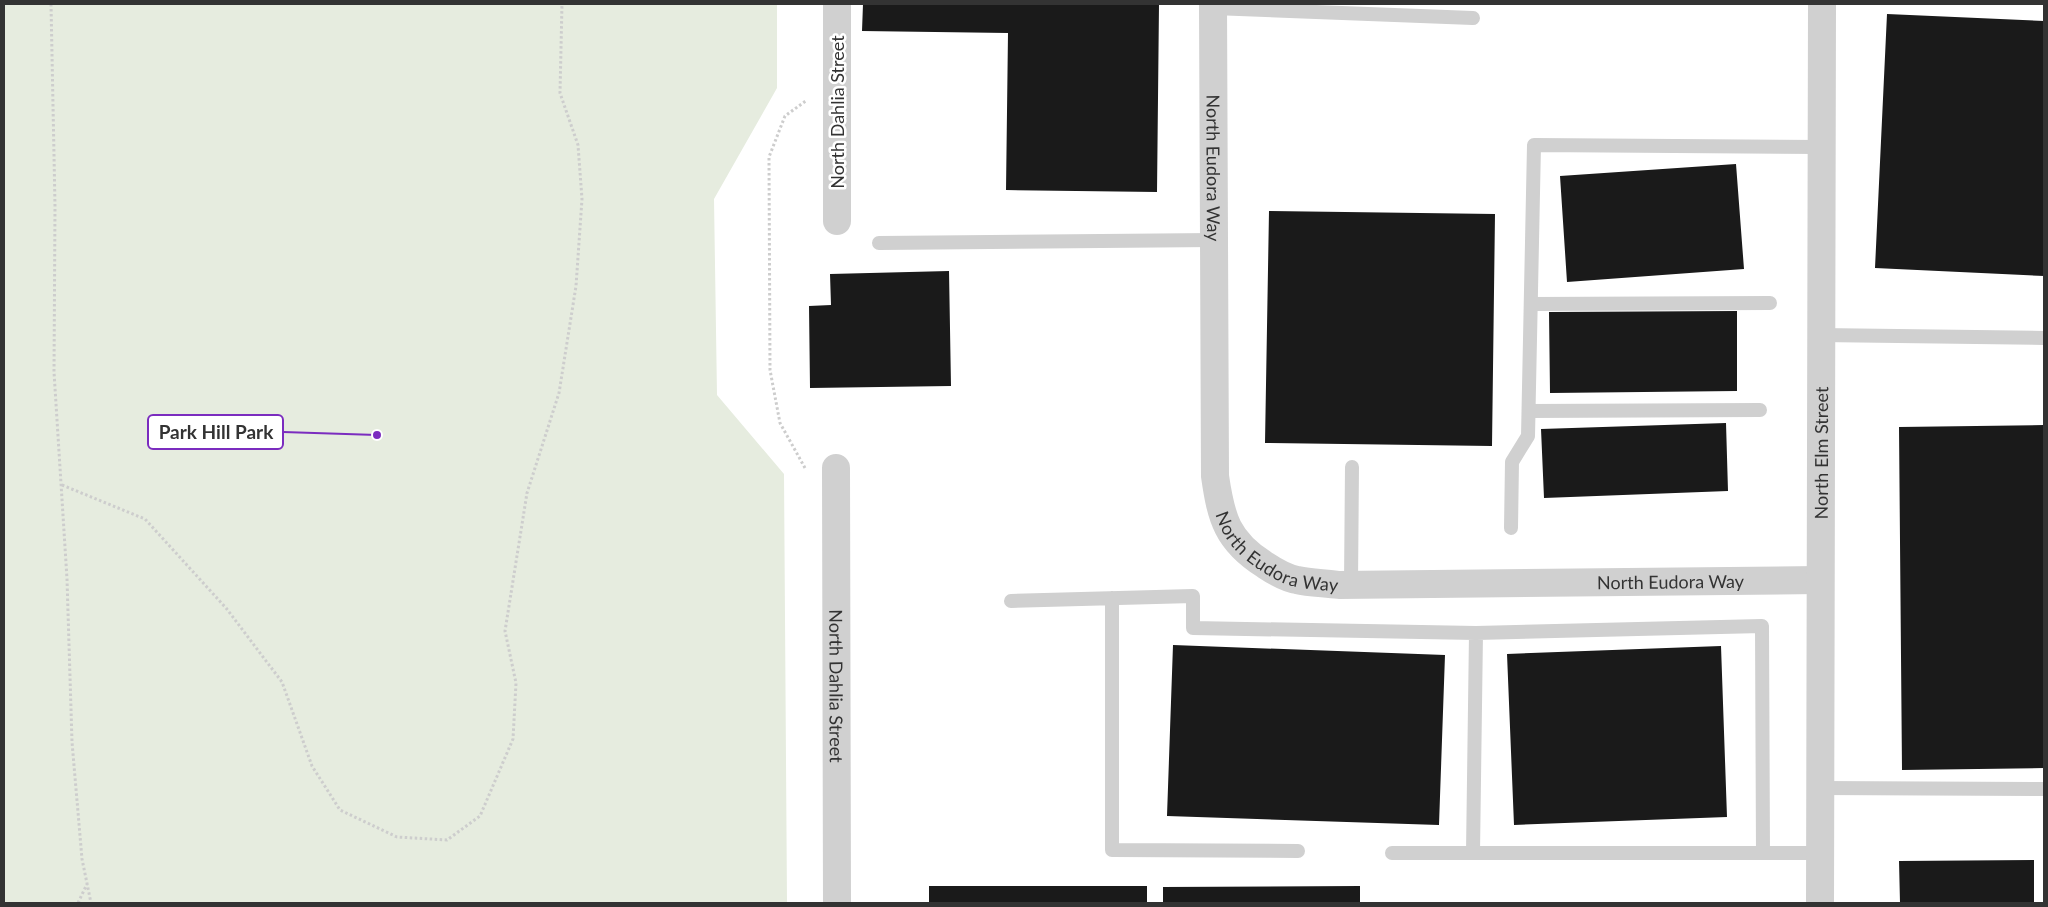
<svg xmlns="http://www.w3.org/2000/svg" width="2048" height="907" font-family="Lato,sans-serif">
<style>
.green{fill:#e6ecdf}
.building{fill:#1a1a1a}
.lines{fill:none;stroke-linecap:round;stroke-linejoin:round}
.path{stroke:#cdcdcd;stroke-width:3;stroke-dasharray:2.5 2.5;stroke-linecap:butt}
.service{stroke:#d0d0d0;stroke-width:14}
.minor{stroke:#d0d0d0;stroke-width:28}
.labels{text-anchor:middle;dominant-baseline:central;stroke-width:5;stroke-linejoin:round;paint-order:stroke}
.street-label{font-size:18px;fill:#333;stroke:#fff}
.leader{fill:none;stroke:#7b2cbf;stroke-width:2}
.callout-dot{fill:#7b2cbf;stroke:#fff;stroke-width:2}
.callout{fill:#fff;stroke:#7b2cbf;stroke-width:2}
.callout-label{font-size:19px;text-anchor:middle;font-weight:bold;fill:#333}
</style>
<rect width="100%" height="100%" fill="#fff"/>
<path class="green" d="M4,4H777V88L714,199L717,395L784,474L787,903H4Z"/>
<path class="building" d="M863,4H1159L1157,192L1006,190L1008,33L862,31Z
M1887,14L2044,21V276L1875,268Z
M1736,164L1744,269L1567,282L1560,176Z
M1269,211L1495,214L1492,446L1265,443Z
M949,271L951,386L810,388L809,306L831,305L830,274Z
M1737,311V391L1550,393L1549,312Z
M1726,423L1728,491L1544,498L1541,429Z
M2044,425V768L1902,770L1899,427Z
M1173,645L1445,655L1439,825L1167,816Z
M1721,646L1727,817L1514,825L1507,654Z
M2034,860V903H1900L1899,861Z
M929,886H1147V903H929Z
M1360,886V903H1163V887Z"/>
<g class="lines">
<path class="path" d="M51,4L55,206L54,372L67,579L72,742L82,859L91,903
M805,468L780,423L770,370L769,157L785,116L807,100
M62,485L145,519L226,608L282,682L312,766L340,810L397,837L447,840L480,816L513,739L516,683L505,631L527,493L559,393L576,286L582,199L578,145L560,93L562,4
M78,903L87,884"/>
<path class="service" d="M1213,8L1473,18
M879,243L1214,240
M1531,304L1770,303
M1820,335L2044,338
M1529,411L1760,410
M1511,528L1512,462L1528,436L1534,145L1821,147
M1351,584L1352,467
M1112,598V850L1298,851
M1011,601L1193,596V628L1476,633L1762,626L1763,853
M1819,788L2044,789
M1392,853H1819
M1473,853L1476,633"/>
<g class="minor">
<path id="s1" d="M1213,4L1215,476C1221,518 1227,541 1265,565C1274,571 1286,578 1297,580C1310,583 1325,583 1339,585L1819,580"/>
<path d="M837,221V4"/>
<path id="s2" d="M836,468L837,903"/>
<path id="s3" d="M1820,903L1822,4"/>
</g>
</g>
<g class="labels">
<g class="street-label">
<text transform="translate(837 112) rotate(-90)">North Dahlia Street</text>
<text stroke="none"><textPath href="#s1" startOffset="164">North Eudora Way</textPath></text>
<text stroke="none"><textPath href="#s3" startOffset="450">North Elm Street</textPath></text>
<text stroke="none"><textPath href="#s1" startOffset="582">North Eudora Way</textPath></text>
<text stroke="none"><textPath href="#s1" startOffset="988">North Eudora Way</textPath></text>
<text stroke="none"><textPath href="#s2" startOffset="218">North Dahlia Street</textPath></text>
</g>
</g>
<path class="leader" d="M377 435L283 432"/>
<circle class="callout-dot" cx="377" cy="435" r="5"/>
<rect class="callout" x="148" y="415" width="135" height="34" rx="5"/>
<g class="callout-label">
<text x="216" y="439">Park Hill Park</text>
</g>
<rect width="2048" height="907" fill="none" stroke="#333333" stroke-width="10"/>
</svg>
